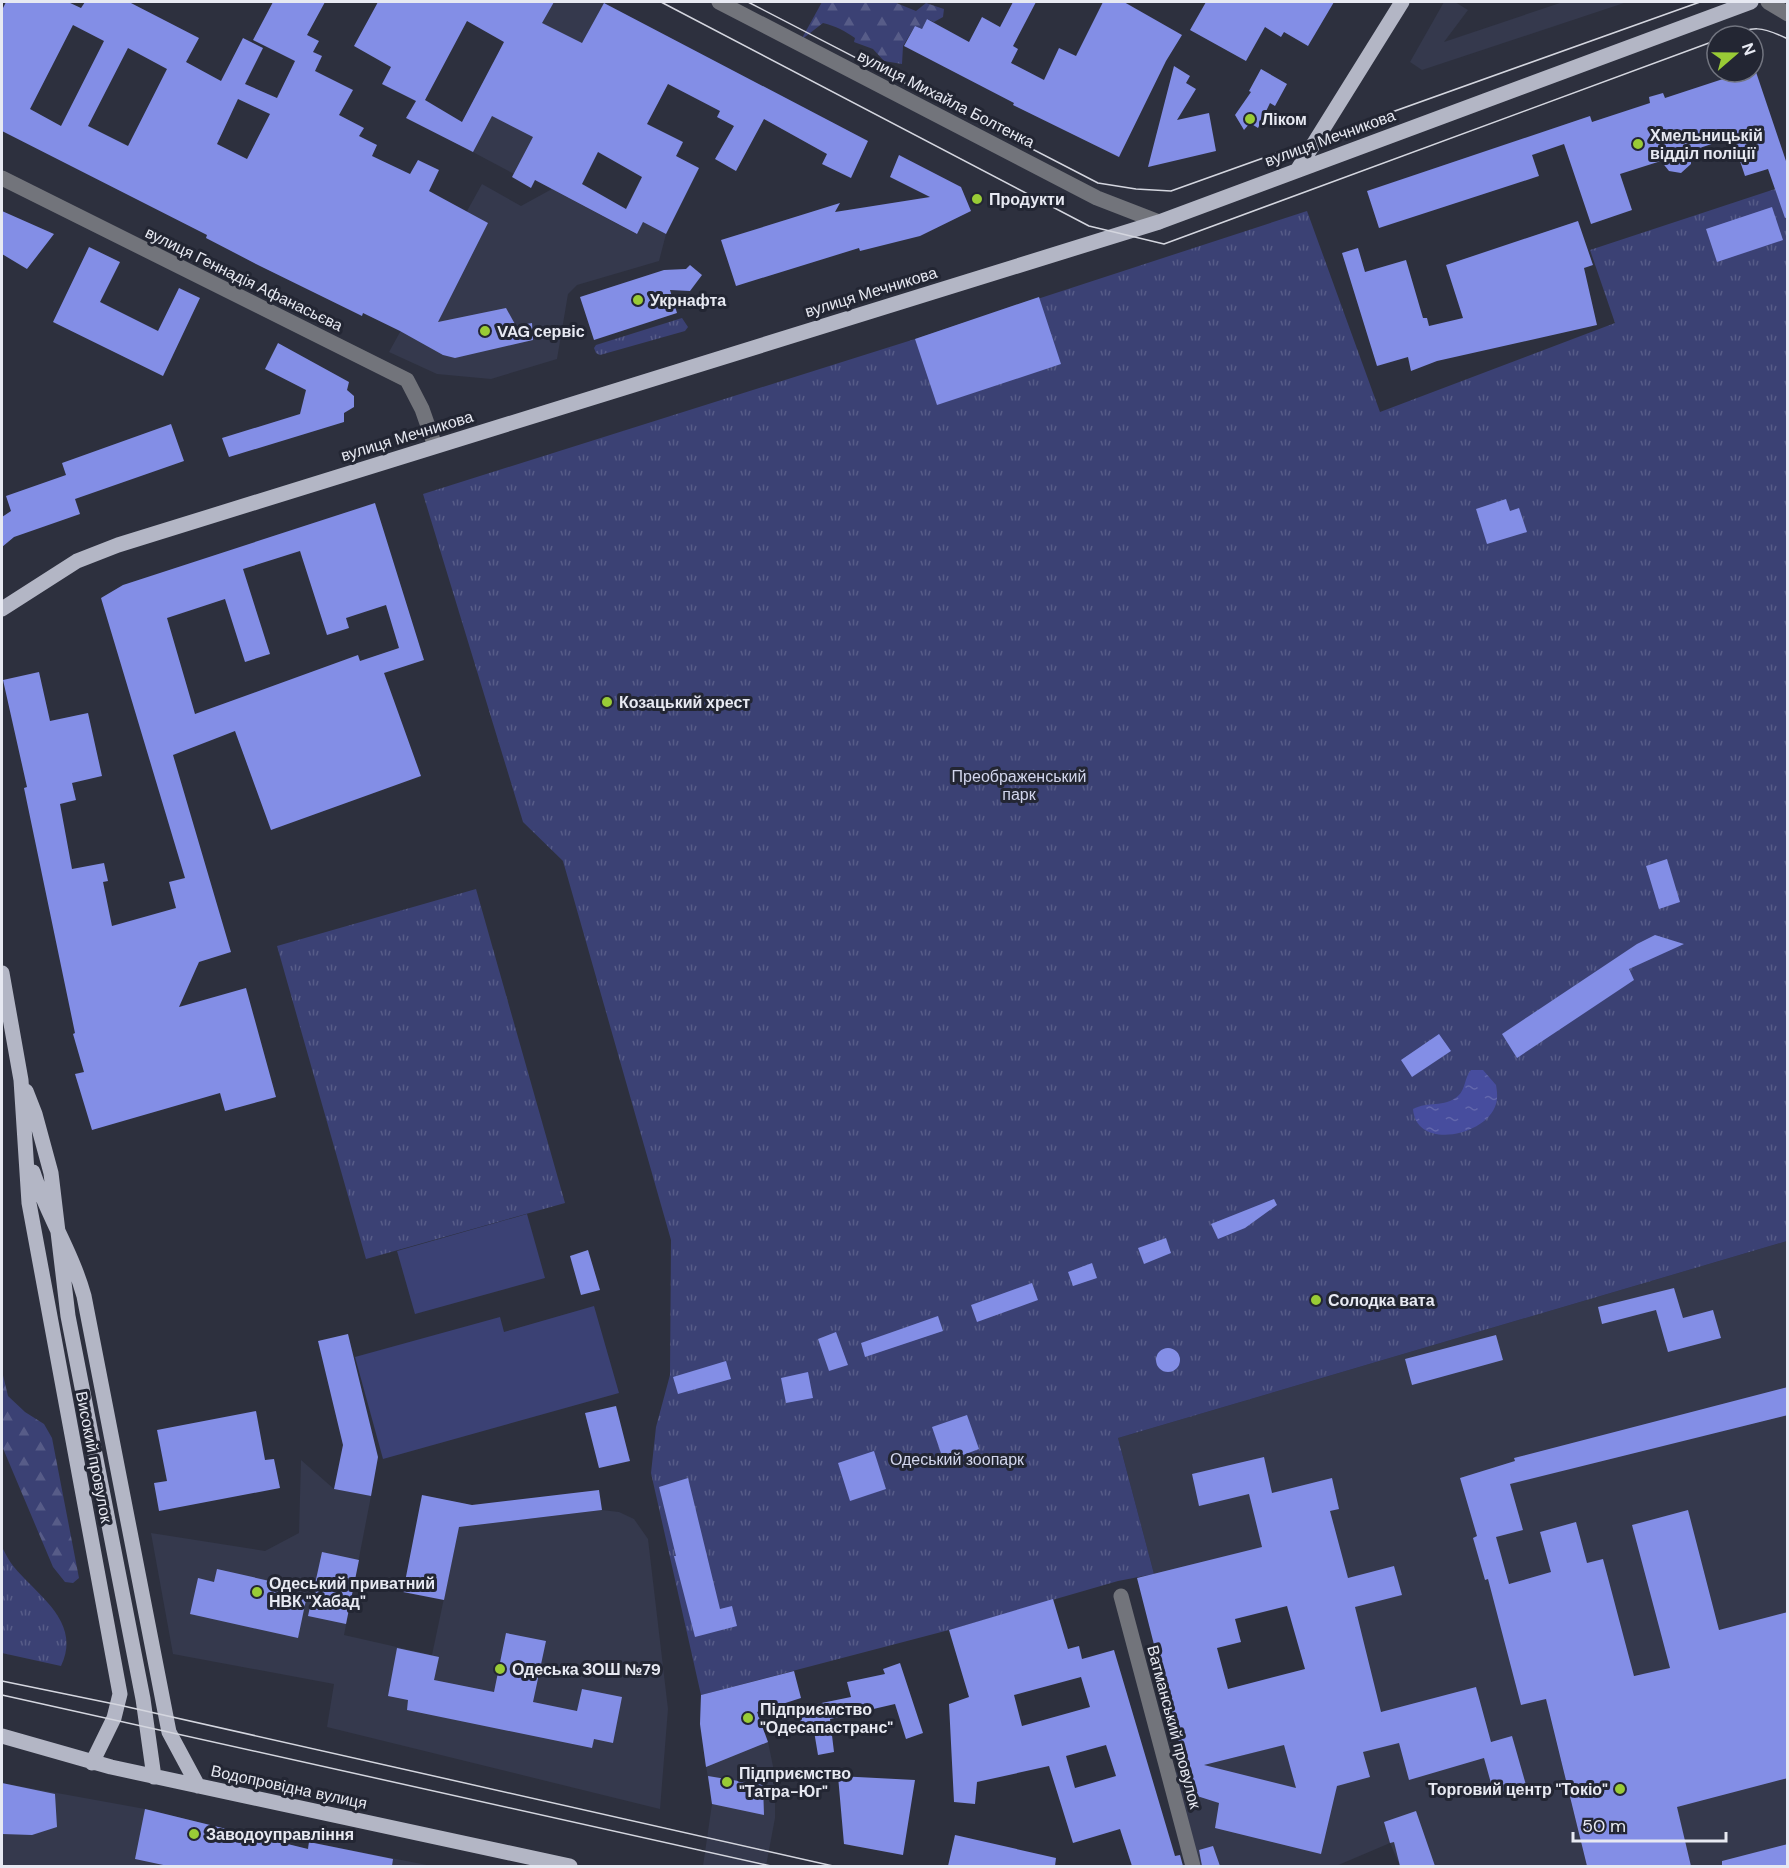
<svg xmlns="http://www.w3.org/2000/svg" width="1789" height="1868" font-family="'DM Sans',sans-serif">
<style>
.built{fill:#35394d}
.grass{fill:url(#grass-tufts)}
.forest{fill:url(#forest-firs)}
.pitch{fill:#3b4174}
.water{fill:url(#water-ripples)}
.building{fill:#838ee6;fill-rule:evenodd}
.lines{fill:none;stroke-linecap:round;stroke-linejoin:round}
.minor{stroke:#72747b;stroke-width:15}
.major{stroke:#b3b6c5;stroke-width:15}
.tram{stroke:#d4d6df;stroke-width:1.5}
.poi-dot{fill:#99cb36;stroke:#232633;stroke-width:2}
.labels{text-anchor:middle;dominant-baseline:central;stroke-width:6;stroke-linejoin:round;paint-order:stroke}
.street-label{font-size:16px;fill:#e7e9f2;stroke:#232633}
.poi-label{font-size:16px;font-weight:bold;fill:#e7e9f2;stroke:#232633;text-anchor:start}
.park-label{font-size:16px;fill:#d2d6ed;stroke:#232633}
</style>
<defs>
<pattern id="grass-tufts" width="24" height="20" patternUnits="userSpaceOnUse" patternTransform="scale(1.5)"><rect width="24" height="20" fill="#3b4174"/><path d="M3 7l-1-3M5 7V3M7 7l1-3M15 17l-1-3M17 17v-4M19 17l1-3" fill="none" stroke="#575c88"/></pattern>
<pattern id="forest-firs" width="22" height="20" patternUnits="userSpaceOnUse" patternTransform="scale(1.5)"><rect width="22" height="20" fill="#3b4174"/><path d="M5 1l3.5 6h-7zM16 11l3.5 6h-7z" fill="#575c88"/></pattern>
<pattern id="water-ripples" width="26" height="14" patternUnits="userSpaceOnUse" patternTransform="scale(1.5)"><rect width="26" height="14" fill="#474d9e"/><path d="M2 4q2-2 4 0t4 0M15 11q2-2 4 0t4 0" fill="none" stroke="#6267ac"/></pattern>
</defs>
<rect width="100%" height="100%" fill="#2d303e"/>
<path class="built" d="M526,2H605L514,174L452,141Z
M1444,2H1455L1468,10L1444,42L1563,2H1627L1422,70L1410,62Z
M482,184L521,206L552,189L636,234L643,222L666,234L659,261L577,285L568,294L557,359L491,379L437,374L389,352Z
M1787,1241V1866H1691L1644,1674L1633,1675L1585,1704L1549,1712L1587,1866H1400L1390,1843L1336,1866H1194L1170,1774L1337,1731L1315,1599L1154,1574L1118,1438Z
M301,1460L334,1489L371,1496L344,1635L432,1655L459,1527L602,1510L619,1512L634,1519L648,1539L668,1709L660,1809L327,1727L334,1684L173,1654L151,1533L265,1551L299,1533Z
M701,1695L755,1706L768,1742L775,1776V1818L766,1866H703L712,1804L700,1727Z
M2,1783L145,1809L307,1849L309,1842L432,1866H2Z"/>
<path class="grass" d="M1775,189L1779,200L1788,197L1787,1241L1118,1438L1154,1574L1118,1581L949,1630L701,1695L651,1473L656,1427L670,1375L671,1240L563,861L523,822L423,494L915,339L1307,211L1380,412L1615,323L1590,250Z
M682,318L688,327L685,331L600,355L596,353L594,348L596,345Z
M476,889L565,1203L366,1259L277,946Z
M2,1547C5,1553 9,1561 14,1567C38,1596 82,1622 61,1666L2,1653Z"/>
<path class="forest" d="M822,2H894L916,11L926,3L944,9L943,17L934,22L927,19L922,29L915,26L903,46L902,64L884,61L873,49L854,42L855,38C845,31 836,26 823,23L801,40Z
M2,1371L8,1396L25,1412L44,1424L52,1438L79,1578L73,1583L65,1582L53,1567L2,1446Z"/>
<path class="pitch" d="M527,1214L545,1278L415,1314L397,1251Z
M594,1306L619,1393L383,1459L355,1357L500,1317L504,1332Z"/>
<path class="water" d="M1471,1070H1483L1496,1085C1497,1091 1498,1098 1496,1104C1487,1136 1416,1151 1413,1109C1428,1101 1444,1108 1458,1096C1466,1089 1464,1078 1471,1070Z"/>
<path class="building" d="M6,2H68L81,8L85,2H129L199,38L186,62L221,81L243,38L263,48L245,84L277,98L295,61L253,40L273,2H325L307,35L319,41L313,52L322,56L315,71L353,90L339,115L364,128L359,136L377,145L372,156L410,174L418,160L439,170L429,191L488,223L438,322L506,308L516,326L532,323L533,340L455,358L443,355L400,331L363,313L362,316L260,266L206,238L207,235L2,131V10ZM73,25L104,41L61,126L30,109ZM128,48L167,69L128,146L88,126ZM238,99L270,114L247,159L217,144Z
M378,2H554L542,23L582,43L604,3L868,141L851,178L822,164L827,154L764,119L736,171L715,159L734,126L717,117L720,111L668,84L647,124L683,142L676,156L699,168L666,234L643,222L637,234L535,180L531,188L512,177L533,137L492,116L473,152L406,118L416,101L382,84L391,67L354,46ZM467,21L504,42L462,122L425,100ZM598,152L642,177L626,209L582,184Z
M1013,2H1036L1013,46L1018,49L1011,63L1044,80L1059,48L1076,56L1103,2H1124L1182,35L1166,61L1119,157L1013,105L1014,103L904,46L915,26L922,29L927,19L969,42L982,17L1000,27Z
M1206,2H1334L1308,46L1284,32L1281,37L1265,27L1246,61L1190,30Z
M1174,66L1190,76L1186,83L1196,89L1177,120L1209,113L1216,151L1148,167Z
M1261,69L1287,84L1275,106L1270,103L1258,128L1250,123L1244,130L1235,115L1251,92L1249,91Z
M1724,72H1756L1788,167V217L1785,218L1768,169L1745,176L1732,137L1691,151V164L1681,173L1669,171L1661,161L1620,174L1632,210L1591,224L1564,144L1532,155L1539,176L1379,228L1367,191L1590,116L1592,122L1650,103L1649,97L1663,93L1665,98L1726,78Z
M899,155L961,187L971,211L920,236L860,251L859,248L736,286L721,240L840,203L835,212L930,197L890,177Z
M1772,207L1783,240L1717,262L1706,229Z
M2,211L54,234L27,269L2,254Z
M1578,221L1593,265L1584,268L1597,325L1437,361L1411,371L1408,357L1377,366L1342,253L1358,248L1365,272L1406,260L1423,318H1427L1429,326L1463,318L1446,265Z
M89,247L120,262L100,302L158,331L179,288L200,298L163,376L53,322Z
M690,265L702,275L690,291L670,290L677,313L594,340L580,297L664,270L686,269Z
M1039,297L1061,364L937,405L915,339Z
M278,343L349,382L347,390L354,396V407L344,413V422L229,457L222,438L300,414L306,390L265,369Z
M171,424L184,461L75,499L80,514L14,537L2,547V517L11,511L6,496L66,475L62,463Z
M1506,499L1510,511L1519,508L1527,532L1487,544L1476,509Z
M375,503L424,660L384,673L421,776L271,830L235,731L173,755L231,952L199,962L179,1007L246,988L276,1097L225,1111L220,1093L92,1130L75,1074L84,1072L73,1034L75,1033L24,788L27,787L3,680L39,672L50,721L88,713L102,776L72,783L76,800L60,804L72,869L104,863L108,881L103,882L112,926L176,908L169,882L185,878L101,598L123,585ZM300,551L327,635L349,628L346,618L386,605L399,648L360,661L358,655L195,714L167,618L225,599L245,662L270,654L243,569Z
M1667,859L1680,902L1659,909L1646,866Z
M1655,935L1684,944L1629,969L1634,980L1517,1058L1502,1034L1637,944Z
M1439,1034L1451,1051L1412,1077L1401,1060Z
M1274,1199L1277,1205L1245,1228L1218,1239L1211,1224Z
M1166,1238L1171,1253L1144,1264L1138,1248Z
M588,1250L600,1290L581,1295L570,1256Z
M1092,1263L1097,1278L1073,1286L1068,1272Z
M1032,1283L1038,1300L977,1322L971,1305Z
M1674,1288L1683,1318L1713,1310L1721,1338L1668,1352L1656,1310L1602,1324L1598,1307Z
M938,1316L943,1331L865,1357L861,1343Z
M836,1332L848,1365L829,1371L818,1339Z
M348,1334L378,1457L371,1496L334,1489L343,1445L318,1341Z
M1496,1335L1503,1360L1412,1385L1405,1359Z
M1156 1360a12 12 0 1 1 24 0a12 12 0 1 1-24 0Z
M726,1361L731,1379L678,1394L673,1377Z
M808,1372L813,1398L786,1403L781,1378Z
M1788,1387V1415L1510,1484L1523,1530L1496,1537L1509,1584L1551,1572L1540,1532L1576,1522L1587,1563L1603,1559L1634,1676L1670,1668L1632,1525L1688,1510L1719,1630L1788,1612V1778L1677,1807L1691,1866H1587L1546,1699L1521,1705L1488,1579L1485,1580L1473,1538L1477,1536L1460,1478L1515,1461L1514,1458Z
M616,1406L630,1461L599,1468L585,1413Z
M256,1411L265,1460L274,1459L280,1488L159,1511L154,1483L167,1481L157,1430Z
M967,1415L979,1449L944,1462L932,1427Z
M874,1451L886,1489L850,1501L838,1463Z
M1264,1457L1272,1493L1332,1478L1339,1509L1330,1511L1348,1578L1394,1566L1402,1595L1355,1607L1381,1712L1476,1687L1491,1742L1512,1736L1526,1785L1494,1794L1484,1758L1409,1780L1399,1743L1363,1752L1370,1777L1337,1786L1321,1854L1215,1828L1219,1803L1197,1796L1186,1770L1137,1578L1262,1547L1249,1494L1199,1506L1192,1474ZM1287,1606L1305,1669L1228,1689L1217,1648L1241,1642L1235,1619ZM1284,1745L1296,1788L1204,1765Z
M688,1478L720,1609L732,1606L737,1626L695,1637L674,1556H676L659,1487Z
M599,1490L602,1510L459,1527L444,1600L403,1592L422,1495L472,1505Z
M322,1552L359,1560L346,1624L308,1616Z
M217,1569L283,1584L280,1595L306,1600L298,1638L190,1614L198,1578L214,1582Z
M1053,1599L1068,1649L1079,1646L1082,1659L1114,1650L1175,1856L1180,1855L1183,1866H1132L1120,1829L1073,1843L1049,1766L977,1782L975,1804L954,1802L949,1704L969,1697L949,1630ZM1081,1677L1090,1707L1022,1726L1014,1695ZM1106,1745L1116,1776L1075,1788L1066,1756Z
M506,1633L546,1641L533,1702L577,1711L582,1689L622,1697L613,1743L594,1739L592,1748L407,1710L408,1700L388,1696L397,1648L439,1657L434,1680L494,1692Z
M900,1663L923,1733L906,1739L895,1704L830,1719L834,1752L818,1755L814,1731L803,1733L797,1708L851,1697L847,1682L885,1674L883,1669Z
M794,1671L801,1698L757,1712L768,1742L706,1767L700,1724L701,1695Z
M708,1776L763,1785L764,1815L712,1804Z
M838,1776L915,1780L903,1855L844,1844Z
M2,1783L55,1794L57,1827L32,1835L2,1834Z
M145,1809L308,1849L309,1842L393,1859L392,1866H168L135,1859Z
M1416,1811L1435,1866H1400L1394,1842L1390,1843L1384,1822Z
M955,1835L1056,1858L1055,1866H948Z
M1788,1844V1865L1722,1866V1861Z
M1213,1846L1220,1866H1202L1199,1850Z"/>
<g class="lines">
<path class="minor" d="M719,2L1097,198L1159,222
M1768,2L1788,14
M2,178L407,380L422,409L435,446
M1121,1596L1193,1866"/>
<path class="major" d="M1298,169L1402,2
M2,609L77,561L118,545L1159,222L1751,2
M2,973L21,1080L29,1203L120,1694L114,1718L92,1763
M26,1091L35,1114L51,1173L68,1316L143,1699L154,1777
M33,1172C47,1215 72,1252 84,1296L169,1732L198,1786
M2,1736L111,1767L570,1866"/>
<path class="tram" d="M661,2L1089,226L1164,244L1717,40
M748,2L1098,183L1136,189L1171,191L1700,2
M1727,36C1754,26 1761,26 1788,39
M2,1681L119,1705L833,1866
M2,1695L771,1866"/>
</g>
<g class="poi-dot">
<circle cx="1250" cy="119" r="6"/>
<circle cx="1638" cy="144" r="6"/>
<circle cx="977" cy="199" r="6"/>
<circle cx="638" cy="300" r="6"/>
<circle cx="485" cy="331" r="6"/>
<circle cx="607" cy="702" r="6"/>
<circle cx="1316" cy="1300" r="6"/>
<circle cx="257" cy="1592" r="6"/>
<circle cx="500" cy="1669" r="6"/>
<circle cx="748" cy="1718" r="6"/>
<circle cx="727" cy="1782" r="6"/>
<circle cx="1620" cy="1789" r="6"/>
<circle cx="194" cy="1834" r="6"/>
</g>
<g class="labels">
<g class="street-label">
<text transform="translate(946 99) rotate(27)">вулиця Михайла Болтенка</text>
<text transform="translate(1330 138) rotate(-20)">вулиця Мечникова</text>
<text transform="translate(244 279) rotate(26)">вулиця Геннадія Афанасьєва</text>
<text transform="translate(871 292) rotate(-17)">вулиця Мечникова</text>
<text transform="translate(407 436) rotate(-17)">вулиця Мечникова</text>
<text transform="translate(94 1457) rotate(79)">Високий провулок</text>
<text transform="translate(1174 1727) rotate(75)">Ватманський провулок</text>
<text transform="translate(289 1787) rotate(12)">Водопровідна вулиця</text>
</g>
<g class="poi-label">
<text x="1262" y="119">Ліком</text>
<text x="1650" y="135">Хмельницькій<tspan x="1650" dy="18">відділ поліції</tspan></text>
<text x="989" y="199">Продукти</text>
<text x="650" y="300">Укрнафта</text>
<text x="497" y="331">VAG сервіс</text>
<text x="619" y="702">Козацький хрест</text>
<text x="1328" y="1300">Солодка вата</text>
<text x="269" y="1583">Одеський приватний<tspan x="269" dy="18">НВК "Хабад"</tspan></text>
<text x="512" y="1669">Одеська ЗОШ №79</text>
<text x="760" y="1709">Підприємство<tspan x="760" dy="18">"Одесапастранс"</tspan></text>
<text x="739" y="1773">Підприємство<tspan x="739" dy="18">"Татра-Юг"</tspan></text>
<text x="1608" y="1789" text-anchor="end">Торговий центр "Токіо"</text>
<text x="206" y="1834">Заводоуправління</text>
</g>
<g class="park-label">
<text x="1019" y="776">Преображенський<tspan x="1019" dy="18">парк</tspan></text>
<text x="957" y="1459">Одеський зоопарк</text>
</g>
</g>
<rect width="1789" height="1868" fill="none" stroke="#e7e9f2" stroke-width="6"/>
<g transform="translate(1735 54) rotate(70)"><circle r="28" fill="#232633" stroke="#71747f" stroke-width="1.5"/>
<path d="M0-4.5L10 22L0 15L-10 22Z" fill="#99cb36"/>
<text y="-9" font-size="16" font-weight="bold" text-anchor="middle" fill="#e7e9f2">N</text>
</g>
<path d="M1573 1832v9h153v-9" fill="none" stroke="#e7e9f2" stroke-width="3"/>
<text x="1582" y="1832" font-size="18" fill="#e7e9f2" stroke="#232633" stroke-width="4.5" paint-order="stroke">50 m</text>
</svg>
